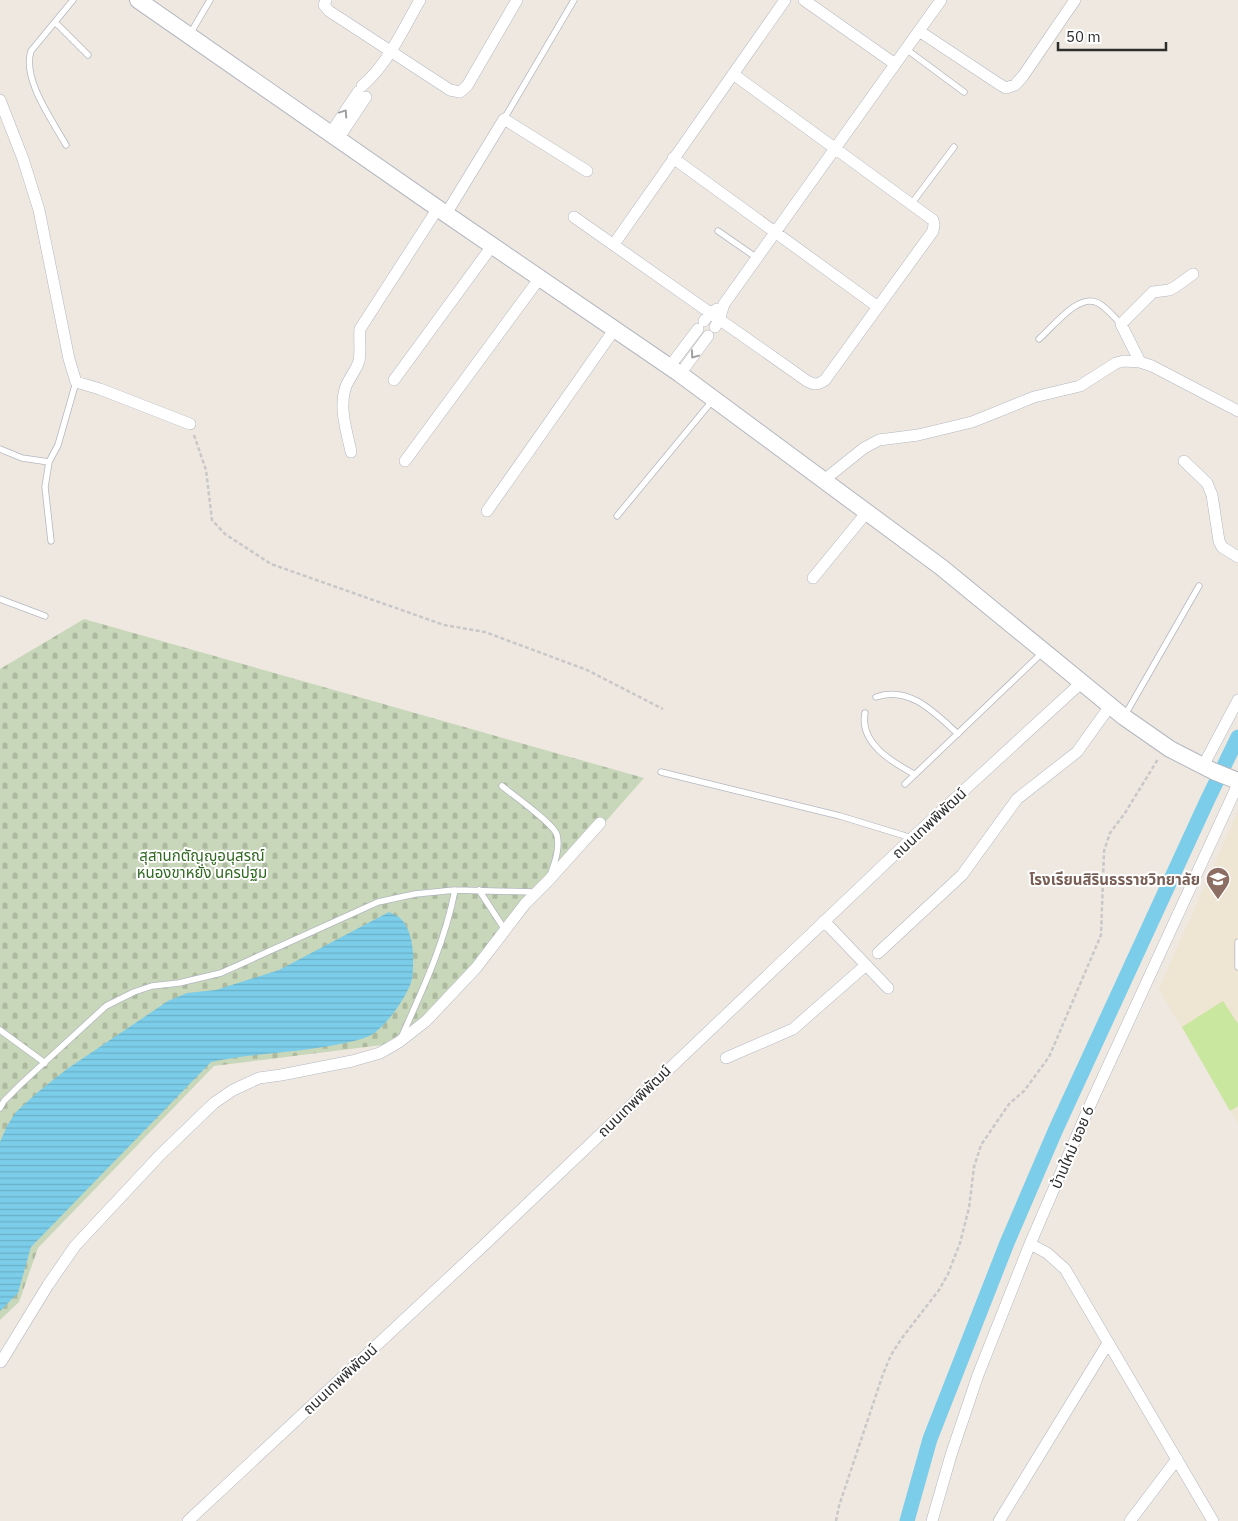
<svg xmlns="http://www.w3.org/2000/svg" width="1238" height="1521" font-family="'IBM Plex Sans','Noto Sans Thai',sans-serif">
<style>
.education{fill:#eee5d2}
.cemetery{fill:url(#cemetery-stones)}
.pitch{fill:#c9e79e}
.water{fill:url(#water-rules)}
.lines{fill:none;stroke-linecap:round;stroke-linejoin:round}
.canal{stroke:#7bcde9;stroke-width:15}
.service-casing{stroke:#b4b7c0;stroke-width:7}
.minor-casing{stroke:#b4b7c0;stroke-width:12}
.secondary-casing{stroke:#b4b7c0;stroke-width:18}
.path{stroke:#c8c8c8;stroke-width:2.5;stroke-dasharray:4 2.5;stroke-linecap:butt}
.service{stroke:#fff;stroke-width:5.5}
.minor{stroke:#fff;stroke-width:11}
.secondary{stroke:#fff;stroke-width:16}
.oneway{stroke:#a0a0a0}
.labels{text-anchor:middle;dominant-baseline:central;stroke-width:4;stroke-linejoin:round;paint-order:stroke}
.street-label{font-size:15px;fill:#2d2d2d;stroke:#fff}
.park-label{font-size:15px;fill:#2f691f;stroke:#fff}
.education-label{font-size:15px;font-weight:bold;fill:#785e54;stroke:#fff;text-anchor:end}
</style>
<defs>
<pattern id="cemetery-stones" width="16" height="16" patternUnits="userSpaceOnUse" patternTransform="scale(1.25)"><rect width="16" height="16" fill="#c8d7b9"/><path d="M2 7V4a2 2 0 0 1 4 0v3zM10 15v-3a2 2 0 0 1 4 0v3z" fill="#acb99f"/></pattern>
<pattern id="water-rules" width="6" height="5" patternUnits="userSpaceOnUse" patternTransform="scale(1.25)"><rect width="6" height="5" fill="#7bcde9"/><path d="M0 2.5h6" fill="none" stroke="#6bb0c8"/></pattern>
</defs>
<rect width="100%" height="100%" fill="#eee8e1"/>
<path class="education" d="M1238,811V1123L1159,989Z"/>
<path class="cemetery" d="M84,619L644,778L470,975L422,1021L382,1045L214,1066L38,1248L19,1302L0,1320V669Z"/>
<path class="pitch" d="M1223,1001L1238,1024V1106L1230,1111L1182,1027Z"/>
<path class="water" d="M389,912C392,914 396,915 399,917C411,927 414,949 413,964C413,969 413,974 412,979C409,994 384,1030 369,1036C361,1040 349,1042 340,1044C297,1053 253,1053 211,1062L31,1247L18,1293L0,1311V1142L7,1126L16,1112L38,1092L67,1069L168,1001L187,993L216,990L279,970Z"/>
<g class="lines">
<path class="canal" d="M907,1521L930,1439L1007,1243L1056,1129L1207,801L1238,737"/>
<defs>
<path id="service" d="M55,22L88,55
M190,34L210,0
M906,49L964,92
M504,119L574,0
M66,145C52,120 22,79 31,51L73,0
M912,203L954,147
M718,231L757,258
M1039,339C1053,327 1079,292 1098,303C1107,308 1114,317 1121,324
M0,449L22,458L49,462L58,445L76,382
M49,462L45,487L51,541
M617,516L712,401
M0,599L45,616
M876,697C909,685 935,713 958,734
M865,713C859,743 892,762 914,774
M1125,715L1199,586
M661,772L840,816L912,838
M905,784L1042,653
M502,786C513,795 554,824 557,835C560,848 555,862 551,873
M479,890L505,930
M1238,942V967
M0,1030L45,1063
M401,1038C423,989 445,942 455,890
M0,1108L4,1101L21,1084L106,1006L134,992L152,986L179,983L221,973L378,902L415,894L455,890L534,892"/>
<path id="minor" d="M326,0L324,5L329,11L450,90L460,92L467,86L517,0
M804,0L895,64
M919,31L999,84L1006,88L1015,85L1023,76L1075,0
M362,86C388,64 403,29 420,0
M0,100L23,159L39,210L69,359L76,382L100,389L190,424
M330,134L358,92
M338,139L366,97
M673,158L878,307
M446,214L504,119L587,171
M574,217L807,381C814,385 818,385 825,380L933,231L934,225L933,220L733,74
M614,244L785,0
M704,321L710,313L717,309
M715,327L719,320L724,304L941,0
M1140,362L1121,324L1153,292L1169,290L1175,287L1193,274
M670,366L698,329
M680,374L708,336
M394,380L492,246
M351,452C347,432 339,409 345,389C348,379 356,371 359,361C361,351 359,340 360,329L438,208
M405,461L539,279
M1184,461L1207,483L1212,495L1219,541L1222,547L1238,557
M824,480L864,448L879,440L918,435L972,422L1034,397L1080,386L1116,363L1124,361L1140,362L1152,366L1238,411
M487,511L614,330
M813,578L867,512
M1203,766L1238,700
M824,921L888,988
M878,953L962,875L1017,799L1077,752L1110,706
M726,1058L793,1029L866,965
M1030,1244L1047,1253L1065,1269L1213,1521
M1,1362L48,1285L75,1246L160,1155L214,1103L233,1090L259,1078L281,1075L352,1061L380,1053L399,1042L426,1021L476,968L525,904L549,880L600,823
M188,1521L482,1247L912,838L1082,682
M932,1521L951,1455L978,1375L1030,1244L1091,1103L1238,784
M999,1521L1108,1343
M1130,1521L1177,1459"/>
<path id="secondary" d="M138,0L446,214L680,374L941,567L1124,717L1170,749L1213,771L1238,781"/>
</defs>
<use href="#service" class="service-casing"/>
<use href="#minor" class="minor-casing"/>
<use href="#secondary" class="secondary-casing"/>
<path class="path" d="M194,435L206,470L212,520L225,534L271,564L444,625L485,632L587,670L663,709
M836,1521L839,1506L883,1374L891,1355L902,1338L939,1290L948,1274L960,1243L969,1208L974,1167L981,1145L1009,1104L1024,1091L1049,1057L1101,935L1104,851L1110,833L1125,813L1158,759"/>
<use href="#service" class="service"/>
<use href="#minor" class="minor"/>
<use href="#secondary" class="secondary"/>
</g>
<defs><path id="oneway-chevron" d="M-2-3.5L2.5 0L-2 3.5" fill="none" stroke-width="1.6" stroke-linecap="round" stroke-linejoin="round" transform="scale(1.25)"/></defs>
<g class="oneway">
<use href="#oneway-chevron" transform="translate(344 113) rotate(-56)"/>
<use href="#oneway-chevron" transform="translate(694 355) rotate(127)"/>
</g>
<defs>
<symbol id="school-pin" viewBox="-11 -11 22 30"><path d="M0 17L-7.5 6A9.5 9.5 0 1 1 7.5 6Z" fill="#8d6e63" stroke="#fff"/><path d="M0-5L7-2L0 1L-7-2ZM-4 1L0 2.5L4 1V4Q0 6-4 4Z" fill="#fff"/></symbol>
</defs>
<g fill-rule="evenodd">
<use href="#school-pin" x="1204" y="865" width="28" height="38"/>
</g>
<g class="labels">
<g class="street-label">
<text transform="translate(929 823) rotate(-43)">ถนนเทพพิพัฒน์</text>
<text transform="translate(634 1101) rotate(-44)">ถนนเทพพิพัฒน์</text>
<text transform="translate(1072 1147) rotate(-67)">บ้านใหม่ ซอย 6</text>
<text transform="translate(340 1379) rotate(-43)">ถนนเทพพิพัฒน์</text>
</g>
<g class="park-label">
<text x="202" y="855">สุสานกตัญญูอนุสรณ์<tspan x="202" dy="17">หนองขาหยั่ง นครปฐม</tspan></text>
</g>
<g class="education-label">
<text x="1200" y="879">โรงเรียนสิรินธรราชวิทยาลัย</text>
</g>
</g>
<path d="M1058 42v8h108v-8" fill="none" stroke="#2d2d2d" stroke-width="2.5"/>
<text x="1066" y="42" font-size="15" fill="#2d2d2d" stroke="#ffffff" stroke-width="4" paint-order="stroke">50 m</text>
</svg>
